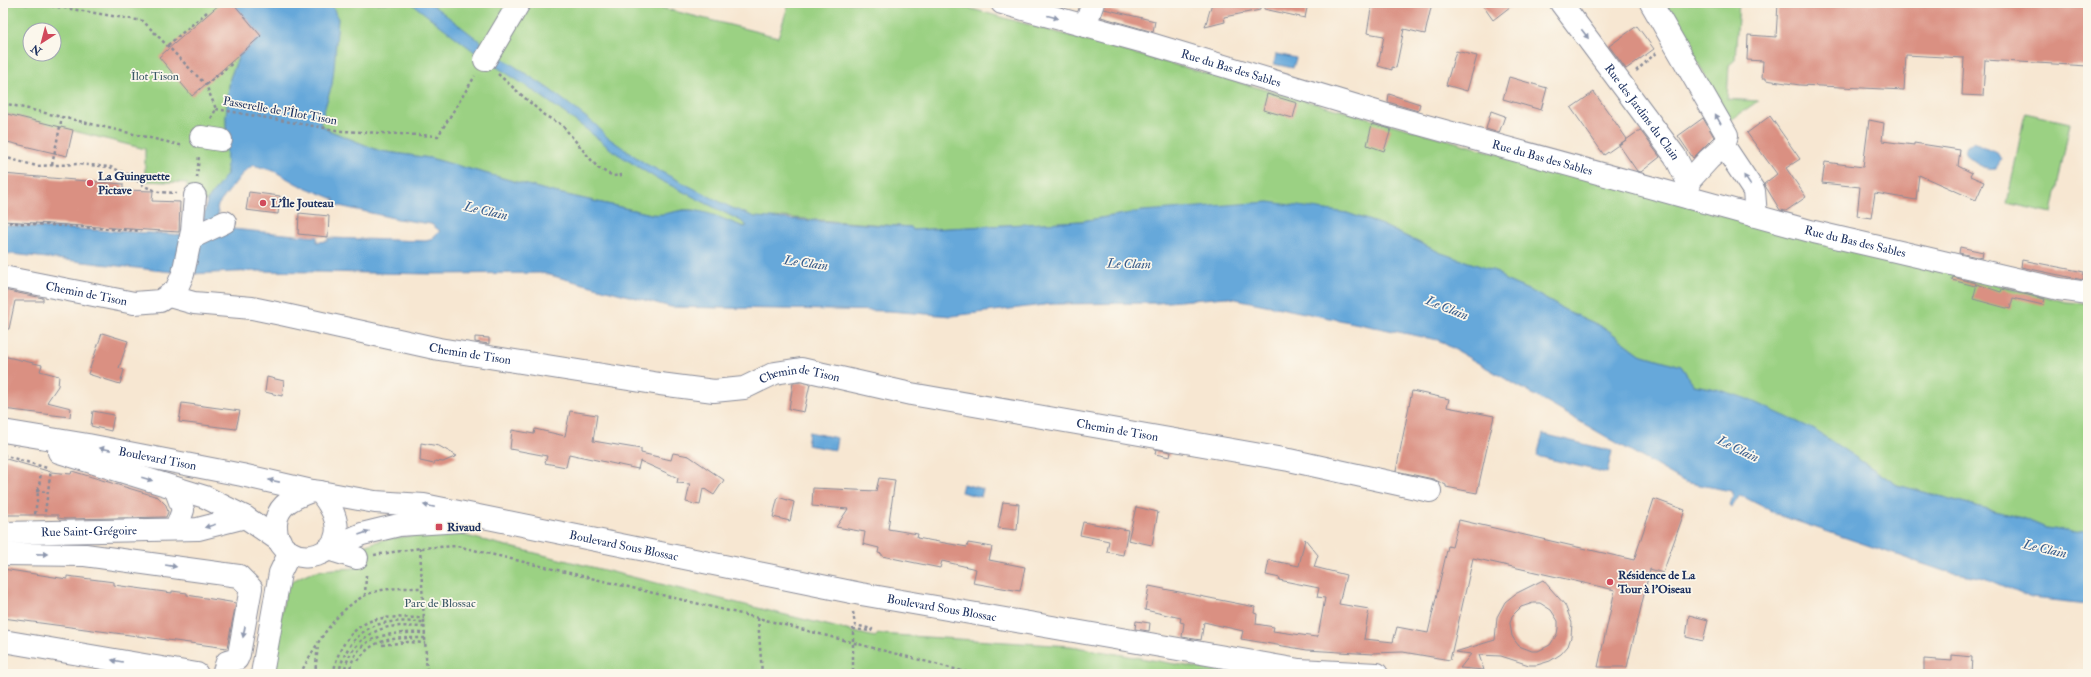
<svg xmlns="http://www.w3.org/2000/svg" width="2091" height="677" font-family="'IM FELL Double Pica',serif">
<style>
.green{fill:#9bd183;stroke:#5b8070;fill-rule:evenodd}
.water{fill:#66a8da;stroke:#406c9c;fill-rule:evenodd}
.building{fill:#da9082;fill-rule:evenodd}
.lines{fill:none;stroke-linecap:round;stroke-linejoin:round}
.minor-casing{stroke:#898b98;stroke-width:24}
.major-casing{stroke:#898b98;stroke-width:24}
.path{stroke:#898b98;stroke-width:2.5;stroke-dasharray:3 3;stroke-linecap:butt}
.minor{stroke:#fff;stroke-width:22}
.major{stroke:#fff;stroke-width:22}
.oneway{fill:#8d97ae}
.poi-dot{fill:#d1495b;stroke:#fbf7ec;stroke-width:1.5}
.labels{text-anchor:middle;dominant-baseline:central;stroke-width:3.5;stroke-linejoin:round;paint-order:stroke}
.street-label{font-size:12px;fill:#1b2f5e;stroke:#fbf7ec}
.park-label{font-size:12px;fill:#3b5867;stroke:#fbf7ec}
.poi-label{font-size:12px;font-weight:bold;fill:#1b2f5e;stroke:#fbf7ec;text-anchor:start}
.water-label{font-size:13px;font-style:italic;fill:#355989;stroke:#fbf7ec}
</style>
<rect width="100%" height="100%" fill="#fbf7ec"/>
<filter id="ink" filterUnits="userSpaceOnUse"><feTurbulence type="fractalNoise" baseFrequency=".025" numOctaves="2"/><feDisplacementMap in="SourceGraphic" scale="8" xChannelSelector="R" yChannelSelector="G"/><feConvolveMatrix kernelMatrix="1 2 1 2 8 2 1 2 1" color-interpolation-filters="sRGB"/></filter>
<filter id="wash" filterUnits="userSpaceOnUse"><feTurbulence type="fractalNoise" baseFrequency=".012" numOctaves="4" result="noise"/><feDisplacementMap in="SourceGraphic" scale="16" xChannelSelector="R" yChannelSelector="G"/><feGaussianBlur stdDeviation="0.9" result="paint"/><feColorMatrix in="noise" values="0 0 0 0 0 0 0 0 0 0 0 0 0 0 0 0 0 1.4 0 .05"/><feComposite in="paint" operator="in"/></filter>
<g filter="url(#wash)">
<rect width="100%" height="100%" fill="#f7e7d2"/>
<path class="green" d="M3,3H233L261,36L239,55L230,78L226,116L227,174L207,201L187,198V183L145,181V149L3,113ZM30,30H54V54H30Z
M331,3H642L778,37L789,3H950L1721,215L2067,302L2088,303V530L2072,532L2046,528L2022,518L1897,485L1866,464L1716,389L1694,385L1681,366L1640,354L1605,328L1563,309L1535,293L1505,280L1498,272L1441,253L1382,225L1347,213L1312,209L1143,211L1082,221L913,230L911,227L781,217L745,227L695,210H682L661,216L651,214L549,191L430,158L380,151L328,130L320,124L332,84L338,17Z
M1663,3H1739L1735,60L1729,65L1727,99L1758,101L1731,120Z
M2025,113L2070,123L2052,213L2007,203Z
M446,531L875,637L878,634L1070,646L1199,668L1251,674H269L287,586C309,567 328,570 355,568L359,547L386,539Z"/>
<path class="water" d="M233,3H331L338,19L334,68L332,84L320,124L328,130L380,151L430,158L549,191L651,214C665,216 675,210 688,210C706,210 727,221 744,227L747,226L741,221L654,177L613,151L586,129L537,93L480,56L411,3H430L502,58L549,89L596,125L607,137L646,164L732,208L755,217L911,227L913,230L1082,221L1143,211L1269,202L1347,213L1382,225L1441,253L1498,272L1505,280L1535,293L1563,309L1605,328L1640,354L1681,366L1694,385L1716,389L1745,398L1813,429L1897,485L2022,518L2046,528L2072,532L2088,530V604L2031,598L1984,578L1944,571L1781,516L1740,495L1732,507L1730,505L1733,496L1731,491L1685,482L1438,340L1226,297L1157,303L1052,304L952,316L889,311L671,307L542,273L434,274L257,271L190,274L3,253V225L187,235L201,229L207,201L227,174L226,116L230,78L239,56L261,36ZM253,165L274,171L297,184L334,199L335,205L398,219L431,224L440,231L430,240L425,241L328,238V241L317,242V237L221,228L217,208L218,205L242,174Z
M1276,54L1296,58L1293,68L1274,64Z
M1974,142L1998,154L2001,160L1996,168C1985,170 1970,162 1965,152L1967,145Z
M809,432L837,438L835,450L807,445Z
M1543,434L1612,451L1607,473L1537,456Z
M963,484L983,489L981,497L961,492Z"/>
<g id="blocks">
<path class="building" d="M221,3H233L261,36L192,96L159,57Z
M1212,3H1260V10L1224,17L1225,22L1205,27Z
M1264,3H1308L1305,18L1264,9Z
M1372,3H1432L1425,34L1404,29L1396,68L1392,67V70L1378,66L1384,36L1367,33Z
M1481,3H1515L1493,20Z
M1778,3H2088V66L1985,60L1983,96L1962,95L1964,58L1906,55L1904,90L1800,85L1766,80V78H1762L1763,61L1747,60L1748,35L1776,37Z
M1104,9L1155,21L1153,32L1101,17Z
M1637,26L1654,49L1626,69L1609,46Z
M1456,51L1477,56L1467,91L1446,85Z
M1509,77L1547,88L1541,110L1503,99Z
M1594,92L1627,139L1604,155L1571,108Z
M1267,94L1297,103L1293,118L1263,110Z
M1389,94L1420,104L1418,111L1388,102Z
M1491,111L1505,116L1499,133L1486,129Z
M3,113L73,130L67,156L3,141Z
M1770,116L1800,159L1786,168L1806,197L1786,211L1780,210L1764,184L1777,174L1747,133Z
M1703,118L1714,137L1693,158L1678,136Z
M1869,120L1884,123L1882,141L1914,145V143L1960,150L1958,166L1972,173L1970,176L1984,182L1976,200L1919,175L1916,200L1875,193L1871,218L1857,216L1860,187L1822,183L1825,162L1863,167Z
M1372,124L1391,129L1384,151L1367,145Z
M1640,130L1660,157L1641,172L1637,171L1619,145Z
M3,174L123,184V190L153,191L152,201L180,202L179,232L3,221Z
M249,192L280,196L278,214L246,210Z
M299,213L329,216L328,237L298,234Z
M1960,247L1983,252L1982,258L1959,253Z
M2022,260L2084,272L2083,280L2021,267Z
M1953,277L1976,283L1975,286L1952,280Z
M1977,284L2001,292L2002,289L2045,299L2043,305L2013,298L2010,309L1973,299Z
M3,290L43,298V301H15L9,329H3Z
M102,333L128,341L119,368L124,370L120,384L88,374Z
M475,337L489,338V344L475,342Z
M3,356L42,365L40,371L59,376L58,386L47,402L71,408L70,417L3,409Z
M267,377L284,381L282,396L265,392Z
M801,382L810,384L804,412L789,409L793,383Z
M1412,391L1449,399L1447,407L1494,416L1477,493L1446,487V485L1433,479L1396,471Z
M182,403L240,411L236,429L179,422Z
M93,411L114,415L111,431L91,426Z
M570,411L597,415L593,441L641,449V453L671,460L673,453L689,456L724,480L714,495L703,488L700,505L686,502L690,484L677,483L678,478L640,461L638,469L569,454L566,467L545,463L547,456L510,449L512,430L534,434L535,429L565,436Z
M421,443L439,446L457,456L443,462L435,461L434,464L420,461Z
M1156,449L1171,452L1170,457L1155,454Z
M3,458L51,472L71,474L72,471L158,497L166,505L168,512L166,517L65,519L58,518V515H3Z
M879,478L895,480L888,529L918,534L917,538L967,547L968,543L992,547L989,560L1025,567L1020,591L973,583L976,569L942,561L940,568L882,556V554L878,553L879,548L863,544L865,532L836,527L848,509L812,506L813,488L876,491Z
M778,497L794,502L790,521L773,517Z
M1654,499L1685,510L1663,573L1650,569L1627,667H1598L1615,590L1473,558L1450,660L1403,652L1373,653V654L1307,650L1241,639L1243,631L1204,622L1201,640L1182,637L1184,623L1180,622L1181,618L1145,610L1149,586L1255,607L1254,613L1257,614L1256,624L1274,627L1273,631L1316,637L1318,636L1325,598L1317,597L1319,588L1279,580L1280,578L1266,575L1269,560L1299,566L1305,539L1318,555L1314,567L1346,575L1339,604L1369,609L1364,639L1393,642L1397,627L1428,633L1448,546L1452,547L1459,520L1634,560Z
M1003,502L1019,504L1017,530L998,528Z
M1136,507L1158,512L1152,545L1128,540Z
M1083,522L1128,530L1123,555L1107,552L1109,541L1080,535Z
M3,569L67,579V576L114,582V585L172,593V591L187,593V595L236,603L227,648L3,618Z
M1543,580L1565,605L1572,623L1571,637L1568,646L1561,654L1550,661L1537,665H1529L1501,656L1479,655L1484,670L1460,668L1471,654L1455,652L1495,640L1497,617L1505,602L1515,594ZM1533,603H1540L1551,610L1558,621V628L1557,634L1550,645L1538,651H1532L1519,646L1515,641L1512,636L1510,623L1512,616L1521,607Z
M1689,615L1708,620L1703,641L1686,637Z
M1136,621L1150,623L1149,631L1135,629Z
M1952,655L1972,657L1971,673H1950V670L1944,674H1924V659L1952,661Z"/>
</g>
</g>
<g filter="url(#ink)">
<use href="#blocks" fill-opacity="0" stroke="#898b98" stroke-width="1"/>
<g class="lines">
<defs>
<g id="minor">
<path id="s1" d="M1002,3L1144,42L1390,116L1814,232L2059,289L2088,293"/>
<path id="s2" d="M1561,3L1675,156L1688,182L1689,198"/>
<path d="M1651,3L1727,135L1724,146L1709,159L1688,182"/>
<path d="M1085,26L1093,3"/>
<path d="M485,60L519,3"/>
<path d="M201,137L221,140"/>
<path d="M1724,146L1754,191L1756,216"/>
<path d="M191,238L225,222"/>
<path id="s3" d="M3,277L134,303L160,301L176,290L183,274L192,231L195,196"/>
<path id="s4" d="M169,296L194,303L252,308L281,314L439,349L660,384L714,391L744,388L775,373L801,369L911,394L1289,460L1430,491"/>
<path d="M175,488L183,510L176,529"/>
<path id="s5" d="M3,533L198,529L245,517"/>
<path d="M328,549L357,558"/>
<path d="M3,554L85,555L239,576L251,588L239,654L237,659L227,662L223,674"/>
<path d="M3,641L197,674"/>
<path d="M262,674L280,573L290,552"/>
</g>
<g id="major">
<path id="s6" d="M3,431L88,445L242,475L312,491"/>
<path d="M59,452L205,497L245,517L280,541"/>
<path d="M312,491L320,492C376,561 273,579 276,524C277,504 295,497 312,491Z"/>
<path id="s7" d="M320,492L375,502L424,505L861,594L1299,670L1377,674"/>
<path d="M328,549L362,534L399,525L461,521"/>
</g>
</defs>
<use href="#minor" class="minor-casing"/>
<use href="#major" class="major-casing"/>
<path class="path" d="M34,3L143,21L206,85L216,109L211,119
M168,45L207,12
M1636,71L1657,52
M498,74L544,115L562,125L598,168L613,176L622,175
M206,85L234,62
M3,103L184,146
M216,109L342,131L438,136L475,76
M3,157L37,166L78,164L110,167L130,175L144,186L159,192L177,193
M52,165L62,117
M197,178L199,155
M3,222L141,231
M3,455L47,468
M36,491L48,492
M45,512L51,470
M35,514L41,472
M420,548L427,674
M374,555L420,548L457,546L758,618L974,674
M365,596L366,575
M853,612L855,625L872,629L871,631L853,629V674
M758,618L762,674
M382,645L407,642L425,643
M358,661C373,636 399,638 425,638
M300,674C316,645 334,612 364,596C381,587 403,588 422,588
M315,674L318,645
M334,674C335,651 353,624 377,619C392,616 409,618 424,618
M339,674C342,652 357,630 380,624C394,620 410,622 424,622
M344,674C347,650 365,632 389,627C400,625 413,627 424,627
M349,674C355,633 392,632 424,633"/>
<use href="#minor" class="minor"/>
<use href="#major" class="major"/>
</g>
<defs><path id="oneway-solid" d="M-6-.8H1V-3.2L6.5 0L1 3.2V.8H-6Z"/></defs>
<g class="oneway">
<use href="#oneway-solid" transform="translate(1053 17) rotate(15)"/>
<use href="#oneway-solid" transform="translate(1585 34) rotate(53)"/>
<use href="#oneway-solid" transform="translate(1718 119) rotate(-119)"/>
<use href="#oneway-solid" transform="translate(1747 180) rotate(-124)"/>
<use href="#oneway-solid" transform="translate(105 449) rotate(-169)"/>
<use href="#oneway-solid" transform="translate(147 479) rotate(17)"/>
<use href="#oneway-solid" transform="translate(274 481) rotate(-169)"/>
<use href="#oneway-solid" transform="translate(429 506) rotate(-168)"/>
<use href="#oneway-solid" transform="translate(210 526) rotate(164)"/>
<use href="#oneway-solid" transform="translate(364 533) rotate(-20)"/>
<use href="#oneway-solid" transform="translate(42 554) rotate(1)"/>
<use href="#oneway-solid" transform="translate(171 566) rotate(9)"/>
<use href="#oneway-solid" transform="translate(244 632) rotate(101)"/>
<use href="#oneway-solid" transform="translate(117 661) rotate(-170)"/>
</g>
</g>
<g class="poi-dot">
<circle cx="90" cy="183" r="4"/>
<circle cx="263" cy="203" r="4"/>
<rect x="435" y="523" width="8" height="8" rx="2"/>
<circle cx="1610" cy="582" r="4"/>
</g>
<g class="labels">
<g class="street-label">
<text stroke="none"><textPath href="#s1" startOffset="238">Rue du Bas des Sables</textPath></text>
<text transform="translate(280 111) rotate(10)">Passerelle de l'Îlot Tison</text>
<text stroke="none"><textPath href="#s2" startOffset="136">Rue des Jardins du Clain</textPath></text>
<text stroke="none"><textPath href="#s1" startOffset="562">Rue du Bas des Sables</textPath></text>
<text stroke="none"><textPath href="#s1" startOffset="886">Rue du Bas des Sables</textPath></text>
<text stroke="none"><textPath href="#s3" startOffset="85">Chemin de Tison</textPath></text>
<text stroke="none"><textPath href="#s4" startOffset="307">Chemin de Tison</textPath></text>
<text stroke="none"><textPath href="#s4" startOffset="643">Chemin de Tison</textPath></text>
<text stroke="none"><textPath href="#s4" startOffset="967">Chemin de Tison</textPath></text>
<text stroke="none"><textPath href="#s6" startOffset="157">Boulevard Tison</textPath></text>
<text stroke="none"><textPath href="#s5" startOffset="86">Rue Saint-Grégoire</textPath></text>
<text stroke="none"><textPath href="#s7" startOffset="309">Boulevard Sous Blossac</textPath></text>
<text stroke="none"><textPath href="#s7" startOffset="633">Boulevard Sous Blossac</textPath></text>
</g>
<g class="park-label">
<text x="155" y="76">Îlot Tison</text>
<text x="440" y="603">Parc de Blossac</text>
</g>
<g class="poi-label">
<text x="98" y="176">La Guinguette<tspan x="98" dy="14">Pictave</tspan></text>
<text x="271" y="203">L'Île Jouteau</text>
<text x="447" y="527">Rivaud</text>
<text x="1618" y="575">Résidence de La<tspan x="1618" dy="14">Tour à l'Oiseau</tspan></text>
</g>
<g class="water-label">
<text transform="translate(486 211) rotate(13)">Le Clain</text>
<text transform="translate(806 263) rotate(8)">Le Clain</text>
<text transform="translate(1129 264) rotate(1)">Le Clain</text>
<text transform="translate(1447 308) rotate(22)">Le Clain</text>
<text transform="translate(1738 449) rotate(26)">Le Clain</text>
<text transform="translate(2045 549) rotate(13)">Le Clain</text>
</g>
</g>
<rect width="2091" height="677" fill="none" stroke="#fbf7ec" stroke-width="16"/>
<g transform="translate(42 42) rotate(216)"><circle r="19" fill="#fbf7ec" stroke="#a1a7b3"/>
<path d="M0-3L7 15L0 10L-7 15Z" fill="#d1495b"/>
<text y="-6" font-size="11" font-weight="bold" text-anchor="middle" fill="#1b2f5e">N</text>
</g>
</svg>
